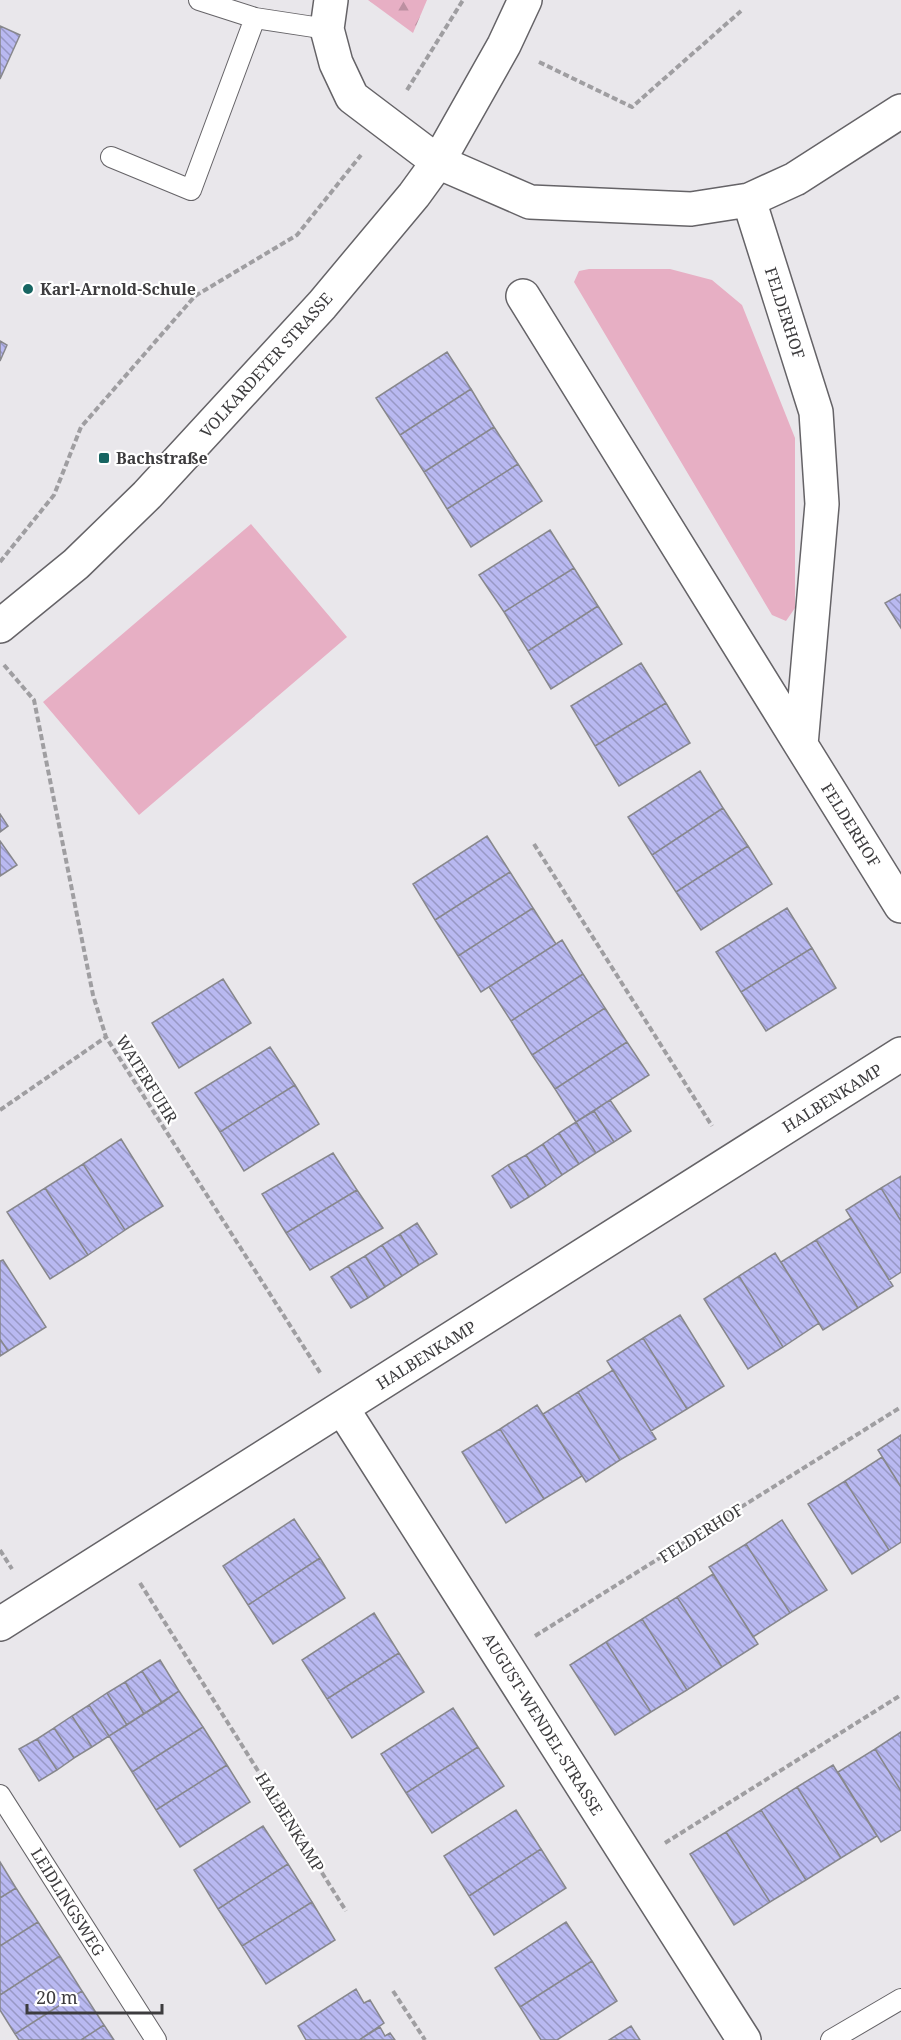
<svg xmlns="http://www.w3.org/2000/svg" width="901" height="2040" font-family="'Noto Serif',serif">
<style>
.grass{fill:#e7afc4}
.forest{fill:url(#forest-firs)}
.building{fill:url(#building-back-hatch);stroke:#87878c;stroke-width:1.5}
.lines{fill:none;stroke-linecap:round;stroke-linejoin:round}
.lane-casing{stroke:#656367;stroke-width:22}
.street-casing{stroke:#656367;stroke-width:36}
.secondary-casing{stroke:#656367;stroke-width:36}
.path{stroke:#9f9ea1;stroke-width:4;stroke-dasharray:6 3;stroke-linecap:butt}
.lane{stroke:#fff;stroke-width:20}
.street{stroke:#fff;stroke-width:33}
.secondary{stroke:#fff;stroke-width:33}
.poi-dot{fill:#176562;stroke:#fff;stroke-width:2}
.labels{text-anchor:middle;dominant-baseline:central;stroke-width:4.5;stroke-linejoin:round;paint-order:stroke}
.poi-label{font-size:16px;font-weight:bold;fill:#3d3c3e;stroke:#fff;text-anchor:start}
.street-label{font-size:16px;fill:#3d3c3e;stroke:#fff}
</style>
<defs>
<pattern id="forest-firs" width="22" height="20" patternUnits="userSpaceOnUse" patternTransform="scale(1.5)"><rect width="22" height="20" fill="#e7afc4"/><path d="M5 1l3.5 6h-7zM16 11l3.5 6h-7z" fill="#bc90a1"/></pattern>
<pattern id="building-back-hatch" width="6" height="6" patternUnits="userSpaceOnUse" patternTransform="scale(1.5)"><rect width="6" height="6" fill="#b9b9f1"/><path d="M-1 5l2 2M0 0l6 6M5-1l2 2" fill="none" stroke="#9898c5"/></pattern>
</defs>
<rect width="100%" height="100%" fill="#e9e7eb"/>
<path class="grass" d="M589,269H670L712,280L742,305L795,438V608L786,621L772,615L574,282L579,271Z
M251,524L347,637L139,815L43,702Z"/>
<path class="forest" d="M368,0H427L413,33Z"/>
<path class="building" d="M0,26L20,35L0,79Z
M0,341L7,345L0,361Z
M447,352L471,389L400,435L376,398Z
M471,389L494,427L424,472L400,435Z
M494,427L518,464L447,509L424,472Z
M518,464L542,501L471,547L447,509Z
M550,530L574,568L504,612L479,575Z
M574,568L598,606L528,651L504,612Z
M901,594V628L885,603Z
M598,606L622,644L551,689L528,651Z
M641,663L666,703L595,746L571,706Z
M666,703L690,743L619,786L595,746Z
M700,771L723,808L652,855L628,817Z
M723,808L748,846L676,892L652,855Z
M0,814L8,826L0,832Z
M487,836L510,872L435,920L413,884Z
M0,841L17,865L0,876Z
M748,846L772,884L701,930L676,892Z
M510,872L533,908L458,956L435,920Z
M533,908L556,944L481,992L458,956Z
M787,908L812,948L741,992L716,952Z
M562,940L583,974L511,1021L489,987Z
M812,948L836,988L766,1031L741,992Z
M583,974L605,1008L532,1055L511,1021Z
M223,979L251,1023L179,1068L152,1023Z
M605,1008L627,1042L555,1089L532,1055Z
M627,1042L649,1075L576,1122L555,1089Z
M270,1047L295,1085L220,1132L195,1093Z
M295,1085L319,1124L244,1171L220,1132Z
M610,1100L631,1131L614,1142L594,1111Z
M594,1111L614,1142L596,1153L576,1122Z
M576,1122L596,1153L579,1164L559,1133Z
M559,1133L579,1164L562,1175L543,1144Z
M121,1139L163,1206L125,1230L83,1164Z
M543,1144L562,1175L546,1186L526,1155Z
M333,1153L357,1190L286,1233L262,1194Z
M526,1155L546,1186L529,1197L508,1165Z
M83,1164L125,1230L88,1255L45,1188Z
M508,1165L529,1197L511,1208L492,1176Z
M901,1176V1221L881,1188Z
M45,1188L88,1255L50,1279L7,1212Z
M881,1188L901,1221V1272L889,1280L846,1210Z
M357,1190L383,1228L310,1270L286,1233Z
M851,1218L893,1286L858,1308L816,1240Z
M417,1223L437,1254L419,1265L400,1234Z
M400,1234L419,1265L402,1276L382,1245Z
M816,1240L858,1308L823,1330L781,1262Z
M382,1245L402,1276L385,1287L365,1256Z
M775,1253L819,1323L783,1347L739,1276Z
M365,1256L385,1287L368,1298L348,1266Z
M3,1260L46,1327L8,1351L0,1339V1261Z
M348,1266L368,1298L351,1308L331,1277Z
M739,1276L783,1347L748,1369L704,1299Z
M680,1315L724,1386L687,1409L643,1338Z
M643,1338L687,1409L651,1431L607,1361Z
M0,1339L8,1351L0,1356Z
M613,1370L656,1439L620,1460L578,1392Z
M578,1392L620,1460L586,1482L543,1414Z
M537,1405L582,1476L544,1499L500,1429Z
M500,1429L544,1499L506,1523L462,1452Z
M901,1435V1487L878,1450Z
M882,1457L901,1487V1542L889,1550L845,1481Z
M845,1481L889,1550L852,1574L808,1504Z
M294,1519L320,1558L248,1605L223,1566Z
M782,1520L827,1590L790,1613L746,1544Z
M746,1544L790,1613L753,1637L709,1567Z
M320,1558L345,1598L273,1644L248,1605Z
M713,1574L758,1644L722,1667L677,1597Z
M677,1597L722,1667L687,1690L642,1619Z
M374,1613L399,1653L327,1699L302,1660Z
M642,1619L687,1690L651,1712L606,1642Z
M606,1642L651,1712L615,1735L570,1665Z
M399,1653L424,1692L352,1738L327,1699Z
M160,1660L179,1691L162,1703L142,1671Z
M142,1671L162,1703L144,1714L125,1682Z
M125,1682L144,1714L127,1725L107,1693Z
M179,1691L203,1727L132,1772L109,1736Z
M107,1693L127,1725L109,1736L89,1705Z
M89,1705L109,1736L92,1747L72,1716Z
M453,1708L478,1747L406,1793L381,1754Z
M72,1716L92,1747L74,1758L54,1728Z
M203,1727L227,1765L156,1810L132,1772Z
M54,1728L74,1758L57,1770L37,1739Z
M901,1732V1791L875,1749Z
M37,1739L57,1770L39,1781L19,1749Z
M478,1747L504,1786L432,1833L406,1793Z
M875,1749L901,1791V1830L881,1842L838,1772Z
M227,1765L250,1802L180,1847L156,1810Z
M833,1765L877,1836L841,1858L797,1787Z
M797,1787L841,1858L806,1880L761,1810Z
M516,1810L541,1849L469,1896L444,1856Z
M761,1810L806,1880L770,1902L726,1832Z
M263,1826L288,1864L218,1909L194,1870Z
M726,1832L770,1902L734,1925L690,1854Z
M541,1849L566,1888L494,1935L469,1896Z
M0,1862L16,1888L0,1898Z
M288,1864L312,1902L242,1946L218,1909Z
M16,1888L38,1922L0,1946V1898Z
M312,1902L335,1940L266,1984L242,1946Z
M38,1922L60,1956L0,1995V1946Z
M566,1922L592,1961L520,2007L495,1968Z
M60,1956L82,1991L15,2034L0,2010V1995Z
M592,1961L617,2001L557,2040H541L520,2007Z
M356,1989L364,2003L370,2000L384,2023L359,2040H306L298,2026Z
M82,1991L104,2025L81,2040H19L15,2034Z
M104,2025L114,2040H81Z
M631,2026L640,2040H609Z
M380,2027L385,2036L390,2033L395,2040H359Z"/>
<g class="lines">
<defs>
<path id="lane" d="M199,0L255,18
M111,157L191,190L255,18L327,29
M0,1795L156,2040
M831,2040L901,1999"/>
<path id="street" d="M331,0L327,29L336,63L352,97L438,162L530,202L691,209L749,200L795,179L901,111
M749,200L816,412L822,504L801,745L901,906
M523,296L801,745
M342,1408L744,2040
M0,1624L901,1054"/>
<path id="secondary" d="M0,626L76,564L147,495L322,305L414,195L438,162L504,45L525,0"/>
</defs>
<use href="#lane" class="lane-casing"/>
<use href="#street" class="street-casing"/>
<use href="#secondary" class="secondary-casing"/>
<path class="path" d="M539,62L632,107L741,11
M407,90L463,0
M0,562L54,495L81,427L195,296L297,235L361,155
M4,665L34,700L93,995L106,1037L321,1374
M534,844L712,1126
M0,1110L106,1037
M0,1550L12,1569
M140,1583L346,1911
M535,1636L901,1407
M665,1843L901,1695
M393,1991L425,2040"/>
<use href="#lane" class="lane"/>
<use href="#street" class="street"/>
<use href="#secondary" class="secondary"/>
</g>
<g class="poi-dot">
<circle cx="28" cy="289" r="6"/>
<rect x="98" y="452" width="12" height="12" rx="3"/>
</g>
<g class="labels">
<g class="poi-label">
<text x="40" y="289">Karl-Arnold-Schule</text>
<text x="116" y="458">Bachstraße</text>
</g>
<g class="street-label">
<text transform="translate(785 313) rotate(72)">FELDERHOF</text>
<text transform="translate(266 365) rotate(-48)">VOLKARDEYER STRASSE</text>
<text transform="translate(851 825) rotate(58)">FELDERHOF</text>
<text transform="translate(147 1079) rotate(58)">WATERFUHR</text>
<text transform="translate(832 1098) rotate(-32)">HALBENKAMP</text>
<text transform="translate(426 1355) rotate(-32)">HALBENKAMP</text>
<text transform="translate(701 1533) rotate(-32)">FELDERHOF</text>
<text transform="translate(543 1724) rotate(58)">AUGUST-WENDEL-STRASSE</text>
<text transform="translate(290 1822) rotate(58)">HALBENKAMP</text>
<text transform="translate(68 1902) rotate(58)">LEIDLINGSWEG</text>
</g>
</g>
<path d="M27 2004v9h135v-9" fill="none" stroke="#3d3c3e" stroke-width="3"/>
<text x="36" y="2004" font-size="18" fill="#3d3c3e" stroke="#ffffff" stroke-width="4.5" paint-order="stroke">20 m</text>
</svg>
